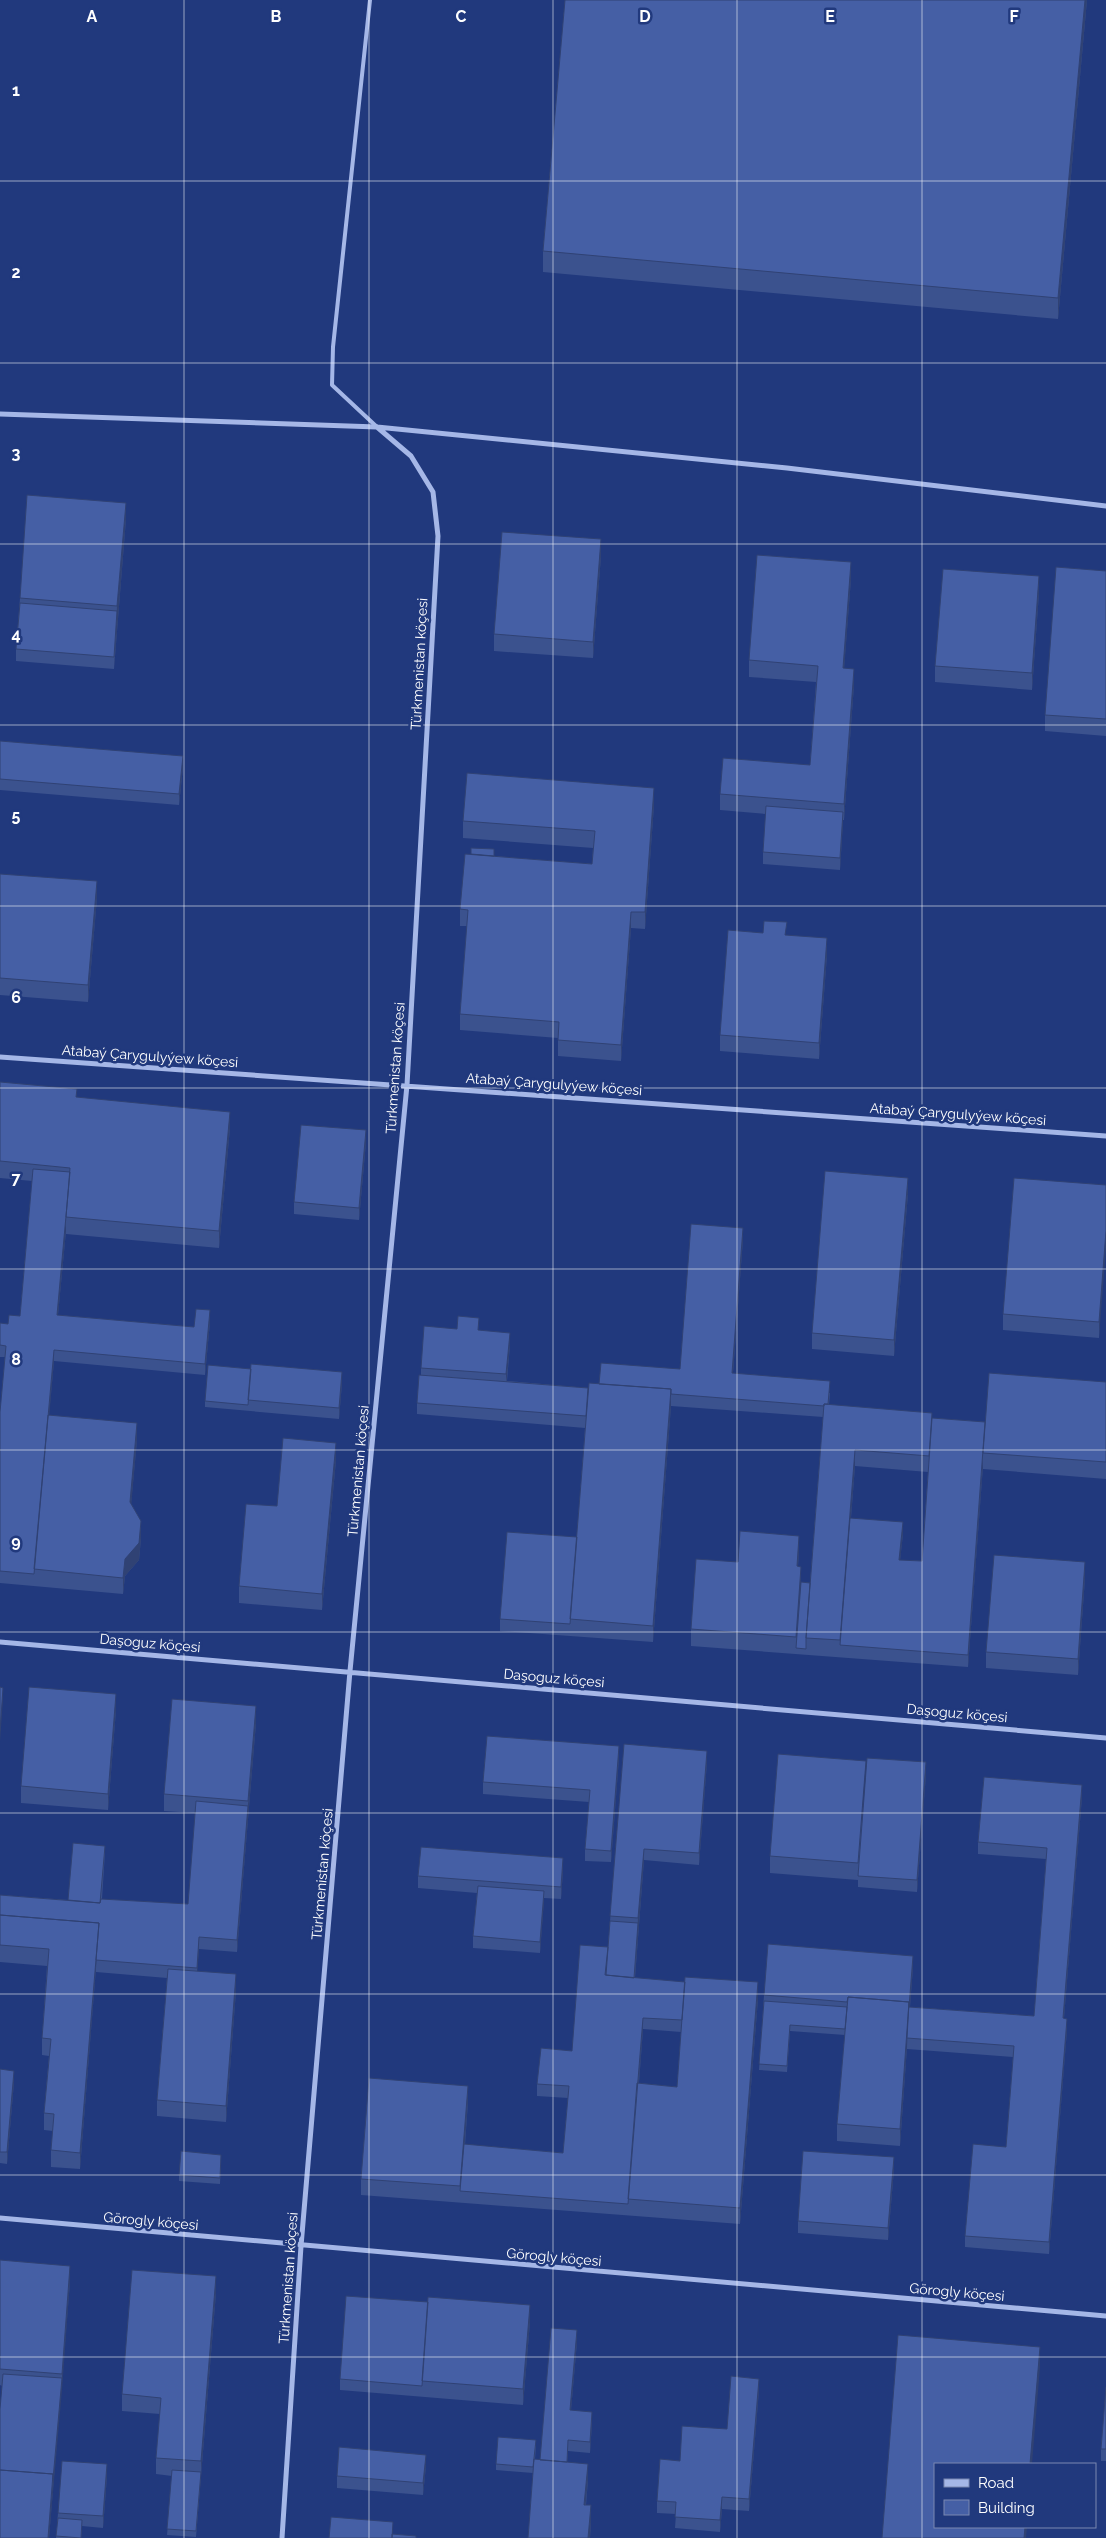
<svg xmlns="http://www.w3.org/2000/svg" width="1106" height="2538" font-family="Raleway,sans-serif">
<style>
.lines{fill:none;stroke-linecap:round;stroke-linejoin:round}
.service{stroke:#a5b7e7;stroke-width:4}
.minor{stroke:#a5b7e7;stroke-width:5}
.wall{fill:#3b528e;fill-rule:evenodd}
.shaded-wall{fill:#304274}
.building{fill:#455fa5;stroke:#304274}
.grid{fill:none;stroke:#fff;stroke-width:1;stroke-opacity:0.55}
.labels{text-anchor:middle;dominant-baseline:central;stroke-width:5;stroke-linejoin:round;paint-order:stroke}
.street-label{font-size:14px;fill:#fff;stroke:#21397d}
.grid-label{font-size:16px;text-anchor:middle;font-weight:bold;fill:#fff;stroke:#21397d;stroke-width:5;stroke-linejoin:round;paint-order:stroke}
</style>
<rect width="100%" height="100%" fill="#21397d"/>
<g class="lines">
<path class="service" d="M370,0L333,347L332,385L377,427"/>
<path class="minor" d="M0,414L377,427L787,468L1106,506
M0,1057L1106,1136
M0,1642L1106,1738
M0,2218L1106,2316
M282,2538L301,2246L350,1671L407,1085L438,536L433,492L411,456L377,427"/>
</g>
<path class="wall" d="M565,0H1087L1058,319L543,272V251Z
M126,519L114,669L16,661V649L20,598Z
M601,556L593,658L494,651V634Z
M1106,571V736L1045,731V715Z
M851,579L844,668L854,685L844,820H843L840,870L763,864V852L766,814L720,810V794L810,765L816,682L749,677V660Z
M1039,593L1032,690L935,682V666Z
M0,741L183,767L179,805L0,790Z
M654,805L645,929L631,928L621,1061L558,1056V1038L460,1030V1014L467,926H460V909L494,856L592,864L593,848L463,838V821Z
M0,874L97,898L88,1002L0,995Z
M787,935L827,955L819,1059L720,1051V1035Z
M0,1082L230,1128L219,1248L66,1234V1231L58,1315L194,1327L210,1322L205,1375L54,1361L49,1415L137,1440L131,1504L141,1538L139,1560L125,1576L123,1594L0,1583V1412L5,1357H0V1323L8,1324L20,1316L32,1181L0,1178Z
M366,1142L359,1220L294,1214V1202Z
M1106,1185L1099,1338L1003,1330V1314Z
M908,1194L894,1356L812,1349V1333Z
M743,1239L733,1373L830,1393L829,1405L932,1418L985,1422L1106,1382V1479L983,1469V1466L968,1667L691,1646V1629L738,1562L799,1552L798,1566L801,1582L810,1583L823,1417L671,1406L653,1642L500,1631V1619L577,1537L585,1428L417,1414V1403L421,1375V1368L479,1330L510,1345L507,1381L588,1388L599,1384L680,1369ZM855,1466L928,1472L922,1561L900,1560L903,1534L851,1518Z
M342,1383L339,1419L205,1407V1401Z
M336,1460L322,1610L239,1603V1586L277,1506Z
M1085,1578L1078,1675L986,1668V1652Z
M116,1710L108,1810L21,1803V1786Z
M256,1723L237,1952L199,1949L197,1971L236,1991L226,2122L157,2116V2100L167,1978L96,1972V1968L80,2169L51,2167V2150L53,2131L44,2130V2113L49,2056L42,2055V2038L47,1966L0,1962V1895L68,1900L105,1852L102,1899L188,1904L196,1813L164,1811V1794Z
M624,1744L707,1762L699,1865L644,1860L635,1978L758,1999L740,2224L361,2195V2179L468,2102L465,2145L563,2153L568,2098L537,2096V2084L572,2051L608,1947ZM643,2029L681,2032L677,2087L639,2083Z
M619,1758L611,1862L585,1861V1849L589,1802L483,1794V1782Z
M926,1774L917,1892L858,1887V1880L770,1873V1856Z
M1082,1797L1064,2018L1067,2030L1049,2254L965,2247V2236L1006,2147L1013,2057L907,2049V2047L900,2146L837,2141V2124L845,2035L790,2031L787,2072L759,2070L764,1995L913,1967L910,2007L1034,2016L1046,1859L978,1854V1842Z
M563,1870L561,1899L544,1898L540,1953L473,1948V1936L477,1893L418,1888V1876Z
M0,2069L14,2082L7,2164L0,2163Z
M221,2161L220,2184L179,2181V2175Z
M894,2169L888,2240L798,2233V2221Z
M0,2260L70,2282L49,2538L2,2386L0,2385Z
M216,2293L196,2537L167,2535L172,2476L156,2474V2458L160,2414L122,2411V2394Z
M530,2322L523,2405L340,2390V2379Z
M577,2342L571,2410L592,2423L590,2453L568,2451L567,2462L588,2480L586,2505L591,2522L590,2538H528L533,2473L496,2470V2464L536,2446L535,2459L540,2460Z
M1106,2387V2461H1101V2449Z
M759,2390L749,2511L722,2509L720,2532L675,2528L676,2514L657,2513V2501L680,2461L727,2429Z
M426,2466L423,2495L337,2488V2476Z
M107,2476L103,2528L82,2526L81,2538H56L58,2513Z"/>
<path class="shaded-wall" d="M1085,0H1087L1058,319V298Z
M126,503V519L114,669L117,606Z
M601,539V556L593,658V642Z
M851,562V579L843,685V668Z
M1039,576V593L1032,690V673Z
M854,669V685L844,820V804Z
M183,756V767L179,805V794Z
M654,788V805L645,929V912Z
M843,812V824L840,870V858Z
M97,881V898L88,1002V985Z
M631,912V928L621,1061V1045Z
M827,938V955L819,1059V1043Z
M230,1112V1128L219,1248V1231Z
M366,1130V1142L359,1220V1208Z
M908,1178V1194L894,1356V1340Z
M66,1219V1231L57,1326V1315Z
M743,1228V1239L732,1385V1373Z
M1106,1231V1248L1099,1338V1322Z
M210,1310V1322L205,1375V1364Z
M510,1333V1345L506,1386V1374Z
M54,1350V1361L36,1569Z
M342,1372V1383L339,1419V1408Z
M671,1389V1406L653,1642V1626Z
M137,1423V1440L130,1519V1502Z
M336,1443V1460L322,1610V1594Z
M855,1450V1466L841,1645L840,1640Z
M983,1455V1466L968,1667V1655Z
M141,1521V1538L139,1560L125,1576L123,1594V1578L125,1559Z
M903,1522V1534L899,1571V1560Z
M799,1536V1552L797,1583V1566Z
M1085,1562V1578L1078,1675V1659Z
M801,1567V1583L796,1648V1637Z
M3,1688V1699L0,1742V1731Z
M116,1694V1710L108,1810V1794Z
M256,1706V1723L237,1952V1940Z
M619,1746V1758L611,1862V1851Z
M707,1751V1762L699,1865V1853Z
M926,1762V1774L917,1892V1880Z
M1082,1785V1797L1063,2030V2018Z
M644,1849V1860L634,1990L638,1918Z
M563,1858V1870L561,1899V1887Z
M544,1891V1902L540,1953V1942Z
M99,1923L96,1968L80,2169V2153Z
M199,1937V1949L197,1980V1968Z
M913,1956V1967L909,2018V2007Z
M236,1974V1991L226,2122V2106Z
M758,1982V1999L740,2224V2208Z
M909,2002L907,2047L900,2146V2129Z
M643,2018V2029L630,2199Z
M1067,2019V2030L1049,2254V2242Z
M14,2071V2082L7,2164V2152Z
M468,2086V2102L461,2191L460,2186Z
M894,2157V2169L888,2240V2228Z
M70,2266V2282L62,2390L49,2538H48L62,2378Z
M216,2276V2293L196,2537L201,2472V2461Z
M530,2305V2322L523,2405V2389Z
M577,2330V2342L570,2422V2410Z
M1040,2347V2368L1032,2464H1030Z
M759,2379V2390L749,2511V2499Z
M592,2412V2423L590,2453V2442Z
M426,2455V2466L423,2495V2483Z
M107,2464V2476L103,2528V2516Z
M588,2464V2480L584,2521V2505Z
M722,2497V2509L720,2532V2520Z
M591,2505V2522L590,2538H588Z
M1025,2527H1027L1026,2538H1024Z"/>
<path class="building" d="M565,0H1085L1058,298L543,251Z
M27,495L126,503L117,606L20,598Z
M502,532L601,539L593,642L494,634Z
M757,555L851,562L843,668L854,669L844,804L720,794L723,758L810,765L818,666L749,660Z
M1056,567L1106,571V719L1045,715Z
M943,569L1039,576L1032,673L935,666Z
M20,603L117,611L114,657L16,649Z
M0,741L183,756L179,794L0,779Z
M467,773L654,788L645,912H631L621,1045L558,1040L559,1022L460,1014L468,910L460,909L465,854L592,864L595,831L463,821Z
M766,806L843,812L840,858L763,852Z
M471,848L494,849V856L471,854Z
M0,874L97,881L88,985L0,978Z
M764,921L787,922L785,935L827,938L819,1043L720,1035L728,930L763,933Z
M0,1082L77,1089L76,1097L230,1112L219,1231L66,1217L70,1168L0,1161Z
M301,1125L366,1130L359,1208L294,1202Z
M33,1169L70,1172L57,1315L194,1327L196,1309L210,1310L205,1364L54,1350L34,1574L0,1571V1412L6,1346L0,1345V1323L8,1324L9,1315L20,1316Z
M825,1171L908,1178L894,1340L812,1333Z
M1014,1178L1106,1185V1231L1099,1322L1003,1314Z
M691,1224L743,1228L732,1373L830,1381L828,1404H824V1406L671,1394V1389L599,1384L601,1363L680,1369Z
M458,1316L479,1318L478,1330L510,1333L506,1374L421,1368L424,1326L457,1329Z
M251,1364L342,1372L339,1408L248,1400Z
M208,1365L251,1369L248,1405L205,1401Z
M989,1373L1106,1382V1462L983,1453Z
M419,1375L588,1388L586,1416L417,1403Z
M589,1383L671,1389L653,1626L570,1619Z
M824,1404L932,1413L929,1456L855,1450L840,1640L806,1638Z
M48,1415L137,1423L130,1502L141,1521L139,1543L125,1559L123,1578L34,1569Z
M932,1418L985,1422L968,1655L840,1645L850,1518L903,1522L899,1560L922,1561Z
M283,1438L336,1443L322,1594L239,1586L246,1504L277,1506Z
M740,1531L799,1536L797,1566L801,1567L796,1637L691,1629L696,1559L738,1562Z
M507,1532L577,1537L570,1624L500,1619Z
M994,1555L1085,1562L1078,1659L986,1652Z
M801,1582L810,1583L806,1638V1649L796,1648Z
M0,1687L3,1688L0,1731Z
M29,1687L116,1694L108,1794L21,1786Z
M172,1699L256,1706L248,1801L164,1794Z
M487,1736L619,1746L611,1851L585,1849L590,1790L483,1782Z
M624,1744L707,1751L699,1853L644,1849L638,1918L610,1916Z
M778,1754L866,1761L858,1863L770,1856Z
M867,1758L926,1762L917,1880L858,1876Z
M984,1777L1082,1785L1063,2018L1067,2019L1049,2242L965,2236L973,2144L1006,2147L1014,2046L907,2038L909,2002L848,1997L847,2002L764,1995L768,1944L913,1956L909,2007L1034,2016L1047,1848L978,1842Z
M196,1801L248,1806L237,1940L199,1937L197,1968L96,1960L99,1923L0,1915V1895L100,1903L101,1899L188,1904Z
M73,1843L105,1846L100,1903L68,1900Z
M421,1847L563,1858L561,1887L418,1876Z
M478,1886L544,1891L540,1942L473,1936Z
M0,1915L99,1923L80,2153L51,2150L54,2114L44,2113L51,2039L42,2038L49,1949L0,1945Z
M610,1921L638,1923L634,1978L606,1975Z
M580,1945L608,1947L605,1975L685,1982L682,2020L643,2018L628,2204L460,2191L464,2144L563,2153L569,2086L537,2084L541,2048L572,2051Z
M168,1969L236,1974L226,2106L157,2100Z
M685,1977L758,1982L740,2208L628,2199L637,2083L677,2087Z
M848,1997L909,2002L900,2129L837,2124Z
M764,2001L847,2007L845,2029L790,2025L787,2066L759,2064Z
M0,2069L14,2071L7,2152H0Z
M369,2078L468,2086L460,2186L361,2179Z
M181,2151L221,2155L220,2178L179,2175Z
M803,2151L894,2157L888,2228L798,2221Z
M0,2260L70,2266L62,2374L0,2369Z
M132,2270L216,2276L201,2461L156,2458L161,2398L122,2394Z
M346,2296L428,2302L422,2386L340,2379Z
M428,2297L530,2305L523,2389L422,2381Z
M551,2328L577,2330L570,2410L592,2412L590,2442L568,2440L567,2462L540,2460Z
M898,2335L1040,2347L1030,2464H935V2527H1025L1024,2538H882Z
M3,2374L62,2378L53,2479V2474L0,2470V2409Z
M731,2376L759,2379L749,2499L722,2497L720,2520L675,2517L676,2502L657,2501L660,2459L680,2461L682,2426L727,2429Z
M1106,2387V2449H1101Z
M498,2437L536,2440L533,2467L496,2464Z
M339,2447L426,2455L423,2483L337,2476Z
M534,2459L588,2464L584,2505H591L588,2538H528Z
M62,2461L107,2464L103,2516L58,2513Z
M0,2470L53,2474L48,2538H0Z
M172,2470L201,2472L196,2531L167,2529Z
M331,2517L393,2522L392,2538H329Z
M58,2518L82,2520L81,2538L56,2536Z
M392,2534L416,2536V2538H392Z"/>
<path class="grid" d="M184,0V2538M369,0V2538M553,0V2538M737,0V2538M922,0V2538M0,181H1106M0,363H1106M0,544H1106M0,725H1106M0,906H1106M0,1088H1106M0,1269H1106M0,1450H1106M0,1632H1106M0,1813H1106M0,1994H1106M0,2175H1106M0,2357H1106"/>
<g class="labels">
<g class="street-label">
<text transform="translate(419 664) rotate(-87)">Türkmenistan köçesi</text>
<text transform="translate(150 1056) rotate(4)">Atabaý Çarygulyýew köçesi</text>
<text transform="translate(395 1068) rotate(-86)">Türkmenistan köçesi</text>
<text transform="translate(554 1084) rotate(4)">Atabaý Çarygulyýew köçesi</text>
<text transform="translate(958 1114) rotate(4)">Atabaý Çarygulyýew köçesi</text>
<text transform="translate(358 1471) rotate(-85)">Türkmenistan köçesi</text>
<text transform="translate(150 1643) rotate(5)">Daşoguz köçesi</text>
<text transform="translate(554 1678) rotate(5)">Daşoguz köçesi</text>
<text transform="translate(957 1713) rotate(5)">Daşoguz köçesi</text>
<text transform="translate(322 1874) rotate(-85)">Türkmenistan köçesi</text>
<text transform="translate(151 2221) rotate(5)">Görogly köçesi</text>
<text transform="translate(554 2257) rotate(5)">Görogly köçesi</text>
<text transform="translate(288 2278) rotate(-86)">Türkmenistan köçesi</text>
<text transform="translate(957 2292) rotate(5)">Görogly köçesi</text>
</g>
</g>
<g class="grid-label">
<text x="92" y="22">A</text>
<text x="276" y="22">B</text>
<text x="461" y="22">C</text>
<text x="645" y="22">D</text>
<text x="830" y="22">E</text>
<text x="1014" y="22">F</text>
<text x="16" y="96">1</text>
<text x="16" y="278">2</text>
<text x="16" y="459">3</text>
<text x="16" y="640">4</text>
<text x="16" y="821">5</text>
<text x="16" y="1003">6</text>
<text x="16" y="1184">7</text>
<text x="16" y="1365">8</text>
<text x="16" y="1547">9</text>
</g>
<rect x="934" y="2463" width="162" height="65" fill="#21397d" stroke="#7a88b1"/>
<rect x="944" y="2479" width="25" height="8" fill="#a5b7e7" stroke="#7a88b1"/>
<text x="978" y="2488" font-size="15" fill="#ffffff">Road</text>
<rect x="944" y="2500" width="25" height="15" fill="#455fa5" stroke="#7a88b1"/>
<text x="978" y="2513" font-size="15" fill="#ffffff">Building</text>
</svg>
